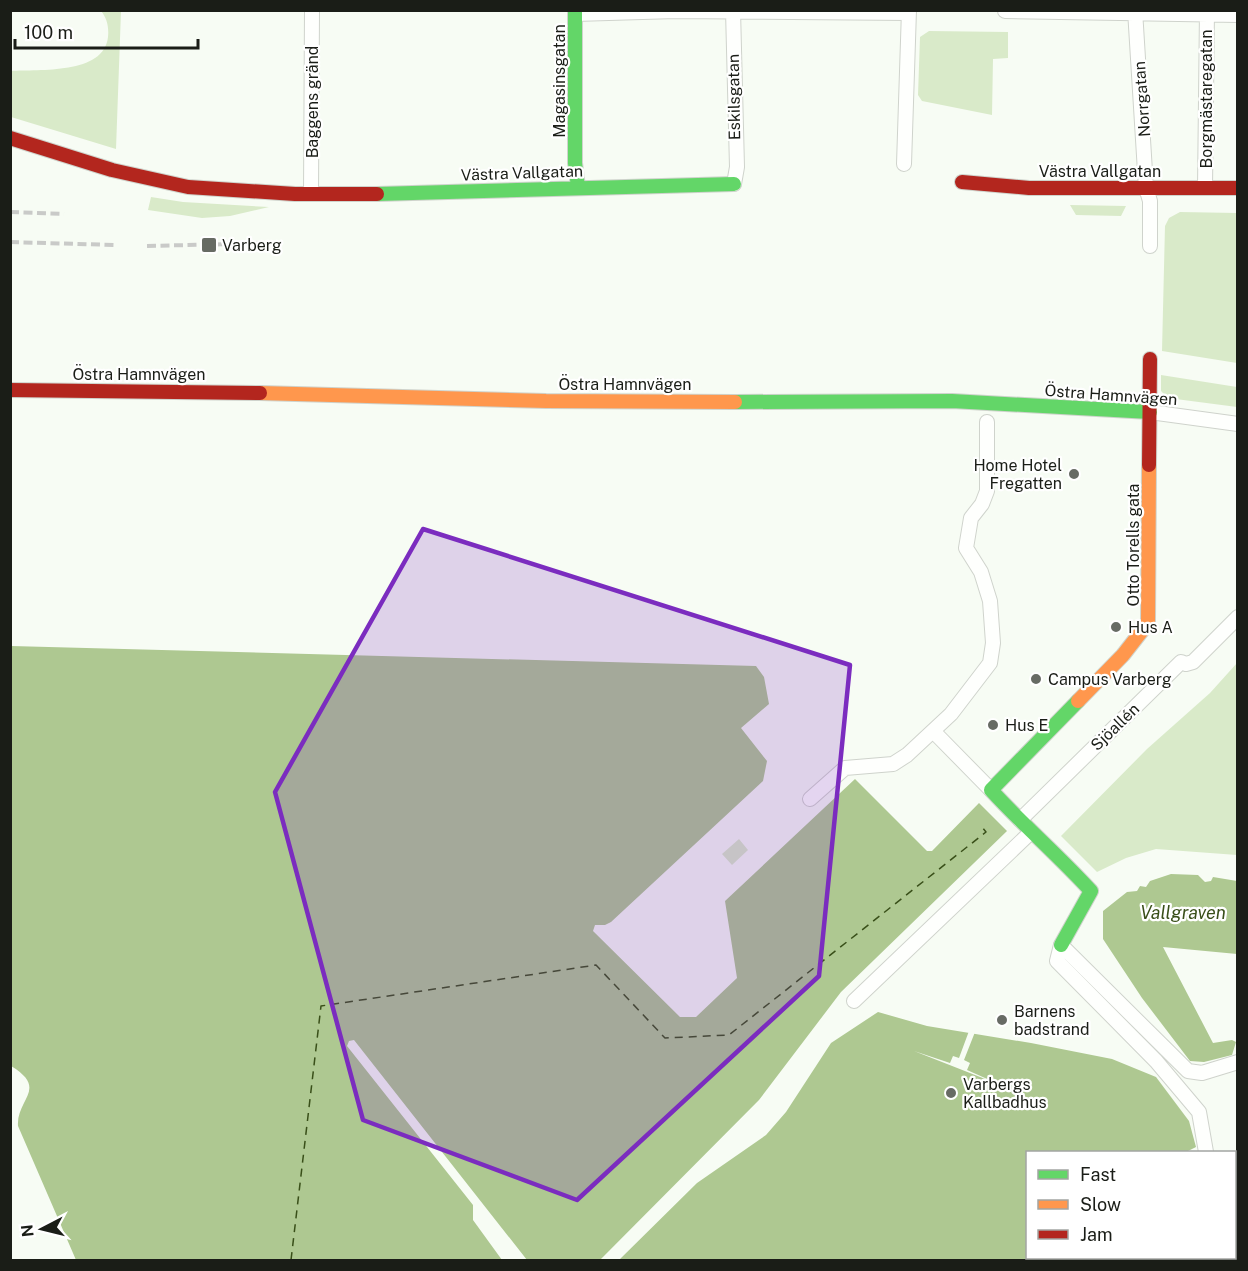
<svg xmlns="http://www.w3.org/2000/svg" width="1248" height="1271" font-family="'Public Sans',sans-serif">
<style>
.green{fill:#d9eac9}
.water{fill:#aec891}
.pier{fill:#f7fcf4}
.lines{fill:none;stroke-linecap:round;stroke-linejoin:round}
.ferry{stroke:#394f19;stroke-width:1.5;stroke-dasharray:8 6;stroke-linecap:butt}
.street-casing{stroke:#cfd3cc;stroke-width:16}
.fast-casing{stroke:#cfd3cc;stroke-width:16}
.slow-casing{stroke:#cfd3cc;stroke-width:16}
.jam-casing{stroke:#cfd3cc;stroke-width:16}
.street{stroke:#fefffd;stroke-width:14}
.fast{stroke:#63d668;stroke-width:14}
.slow{stroke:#ff974d;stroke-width:14}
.jam{stroke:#b3261e;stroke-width:14}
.rail{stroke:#c9cac8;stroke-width:4;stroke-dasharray:9 4.5;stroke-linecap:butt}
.marked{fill:#7b2cbf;fill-opacity:0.2;stroke:#7b2cbf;stroke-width:4.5;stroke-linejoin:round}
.poi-dot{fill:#676b64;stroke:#fff;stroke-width:2}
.labels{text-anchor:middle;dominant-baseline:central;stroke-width:4.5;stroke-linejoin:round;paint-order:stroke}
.street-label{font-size:16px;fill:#1a1d17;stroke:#fff}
.poi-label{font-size:16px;fill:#1a1d17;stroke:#fff;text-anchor:start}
.water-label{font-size:18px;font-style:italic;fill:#394f19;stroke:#fff}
</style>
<rect width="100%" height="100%" fill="#f7fcf4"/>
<path class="green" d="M101,11H121L116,149L11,117V71C39,69 104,75 108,37C109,27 107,18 101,11Z
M929,31L1008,32V58L993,59L992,115L922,101L918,95L920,37Z
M151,197L183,202L269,207L230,216L202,218L148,210Z
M1070,205L1126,206L1121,216L1076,215Z
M1180,212L1237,213V363L1162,351L1165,226L1169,218Z
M1161,375L1237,387V407L1168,398L1161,391Z
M1237,663V855L1156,849L1126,858L1097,872L1061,836L1147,749L1210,693Z
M739,839L748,850L732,865L722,854Z"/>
<path class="water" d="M11,646L756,666L764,677L769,704L741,728L767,761L763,781L611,922L605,925H595L593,931L680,1017H696L737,978L725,901L855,779L927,851H932L979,803L1007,831L841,992L759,1100L600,1260H527L354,1040L349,1041L347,1046L473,1205V1220L502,1260H76L18,1126C16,1099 49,1089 11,1066Z
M1171,874L1198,875L1205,882L1211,881L1213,877L1237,881V954L1163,947L1213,1043L1232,1040L1236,1042L1232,1055L1204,1062L1190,1061L1142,998L1103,939V911L1127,892L1137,891L1140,886L1146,887L1150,881Z
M878,1012L927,1026L1031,1043L1112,1059L1156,1077L1189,1121L1196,1147L1186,1152H1028V1258H1198L1205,1260H619L697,1183L766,1135L786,1112L831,1043Z"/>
<path class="pier" d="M969,1031L975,1032L964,1060L970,1063L967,1070L1003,1086L914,1051L950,1063L953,1056L959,1058Z"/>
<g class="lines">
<path class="ferry" d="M291,1260L321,1006L596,965L665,1038L729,1035L986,832L982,827"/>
<defs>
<path id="street" d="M733,10L737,167L734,184
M1135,10L1146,188L1150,201V246
M1005,11L1238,15
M575,14L676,11L909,13
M904,164L909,10
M1205,188L1207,10
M311,194L312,10
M1150,412L1238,424
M934,732L991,790
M810,799L845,768L893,764L907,755L951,714L990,663L993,643L990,601L981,572L966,548L971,518L982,504L987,491V422
M1020,820L1181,662L1186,664L1193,662L1238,617
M854,1001L1030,833
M1206,1152L1199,1112L1156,1061L1057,961L1061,945L1188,1071L1202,1073L1238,1062
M1234,1258L1238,1260"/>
<path id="fast" d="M575,10V163L578,187
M377,194L734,184
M735,402L952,401L1150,412
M1061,945L1091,891C1059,856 1023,825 991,790L1078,701"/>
<path id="slow" d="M260,393L546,401L735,402
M1078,701L1123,655L1148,623L1149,465"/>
<path id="jam" d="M10,138L112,170L188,187L295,194H377
M962,182L1029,188H1238
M10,390L260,393
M1149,465L1150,359"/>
</defs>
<use href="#street" class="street-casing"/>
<use href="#fast" class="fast-casing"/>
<use href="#slow" class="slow-casing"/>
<use href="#jam" class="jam-casing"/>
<use href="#street" class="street"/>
<use href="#fast" class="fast"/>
<use href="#slow" class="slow"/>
<use href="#jam" class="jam"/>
<path class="rail" d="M10,212L64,214
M10,242L116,245
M147,246L274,243"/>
</g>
<path class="marked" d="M423,529L850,665L819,976L577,1200L363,1120L275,792Z"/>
<g class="poi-dot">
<rect x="201" y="237" width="16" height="16" rx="3"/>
<circle cx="1074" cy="474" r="6"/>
<circle cx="1116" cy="627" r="6"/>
<circle cx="1036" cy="679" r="6"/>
<circle cx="993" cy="725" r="6"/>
<circle cx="1002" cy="1020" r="6"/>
<circle cx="951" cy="1093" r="6"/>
</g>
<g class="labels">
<g class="street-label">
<text transform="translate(559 81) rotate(-90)">Magasinsgatan</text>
<text transform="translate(734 97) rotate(-91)">Eskilsgatan</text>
<text transform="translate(1142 99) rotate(-94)">Norrgatan</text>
<text transform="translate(1206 99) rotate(-90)">Borgmästaregatan</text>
<text transform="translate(312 102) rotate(-90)">Baggens gränd</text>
<text x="1100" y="171">Västra Vallgatan</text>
<text transform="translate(522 173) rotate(-2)">Västra Vallgatan</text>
<text x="139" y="374">Östra Hamnvägen</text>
<text x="625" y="384">Östra Hamnvägen</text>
<text transform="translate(1111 395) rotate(4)">Östra Hamnvägen</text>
<text transform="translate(1133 545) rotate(-90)">Otto Torells gata</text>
<text transform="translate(1115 727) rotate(-44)">Sjöallén</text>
</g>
<g class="poi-label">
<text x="222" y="245">Varberg</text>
<text x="1062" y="465" text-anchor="end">Home Hotel<tspan x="1062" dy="18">Fregatten</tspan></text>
<text x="1128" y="627">Hus A</text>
<text x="1048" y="679">Campus Varberg</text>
<text x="1005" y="725">Hus E</text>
<text x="1014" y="1011">Barnens<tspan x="1014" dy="18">badstrand</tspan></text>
<text x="963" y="1084">Varbergs<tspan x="963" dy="18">Kallbadhus</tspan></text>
</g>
<g class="water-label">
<text x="1183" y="912">Vallgraven</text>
</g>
</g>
<rect width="1248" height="1271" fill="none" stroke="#1a1d17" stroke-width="24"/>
<rect x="1026" y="1151" width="210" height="108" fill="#ffffff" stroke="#a3a5a2" stroke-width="1.5"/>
<rect x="1038" y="1170" width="30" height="9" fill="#63d668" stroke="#a3a5a2" stroke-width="1.5"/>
<text x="1080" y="1181" font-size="18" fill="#1a1d17">Fast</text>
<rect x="1038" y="1200" width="30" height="9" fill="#ff974d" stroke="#a3a5a2" stroke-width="1.5"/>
<text x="1080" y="1211" font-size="18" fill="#1a1d17">Slow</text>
<rect x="1038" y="1230" width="30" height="9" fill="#b3261e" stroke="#a3a5a2" stroke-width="1.5"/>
<text x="1080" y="1241" font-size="18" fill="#1a1d17">Jam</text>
<g transform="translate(42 1229) rotate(263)" stroke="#ffffff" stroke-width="4.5" paint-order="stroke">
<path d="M0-4.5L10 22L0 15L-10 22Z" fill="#1a1d17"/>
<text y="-9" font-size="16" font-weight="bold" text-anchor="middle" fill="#1a1d17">N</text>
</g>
<path d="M15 39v9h183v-9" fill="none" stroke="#1a1d17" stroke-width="3"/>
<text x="24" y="39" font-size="18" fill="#1a1d17" stroke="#ffffff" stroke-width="4.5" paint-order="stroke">100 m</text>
</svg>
